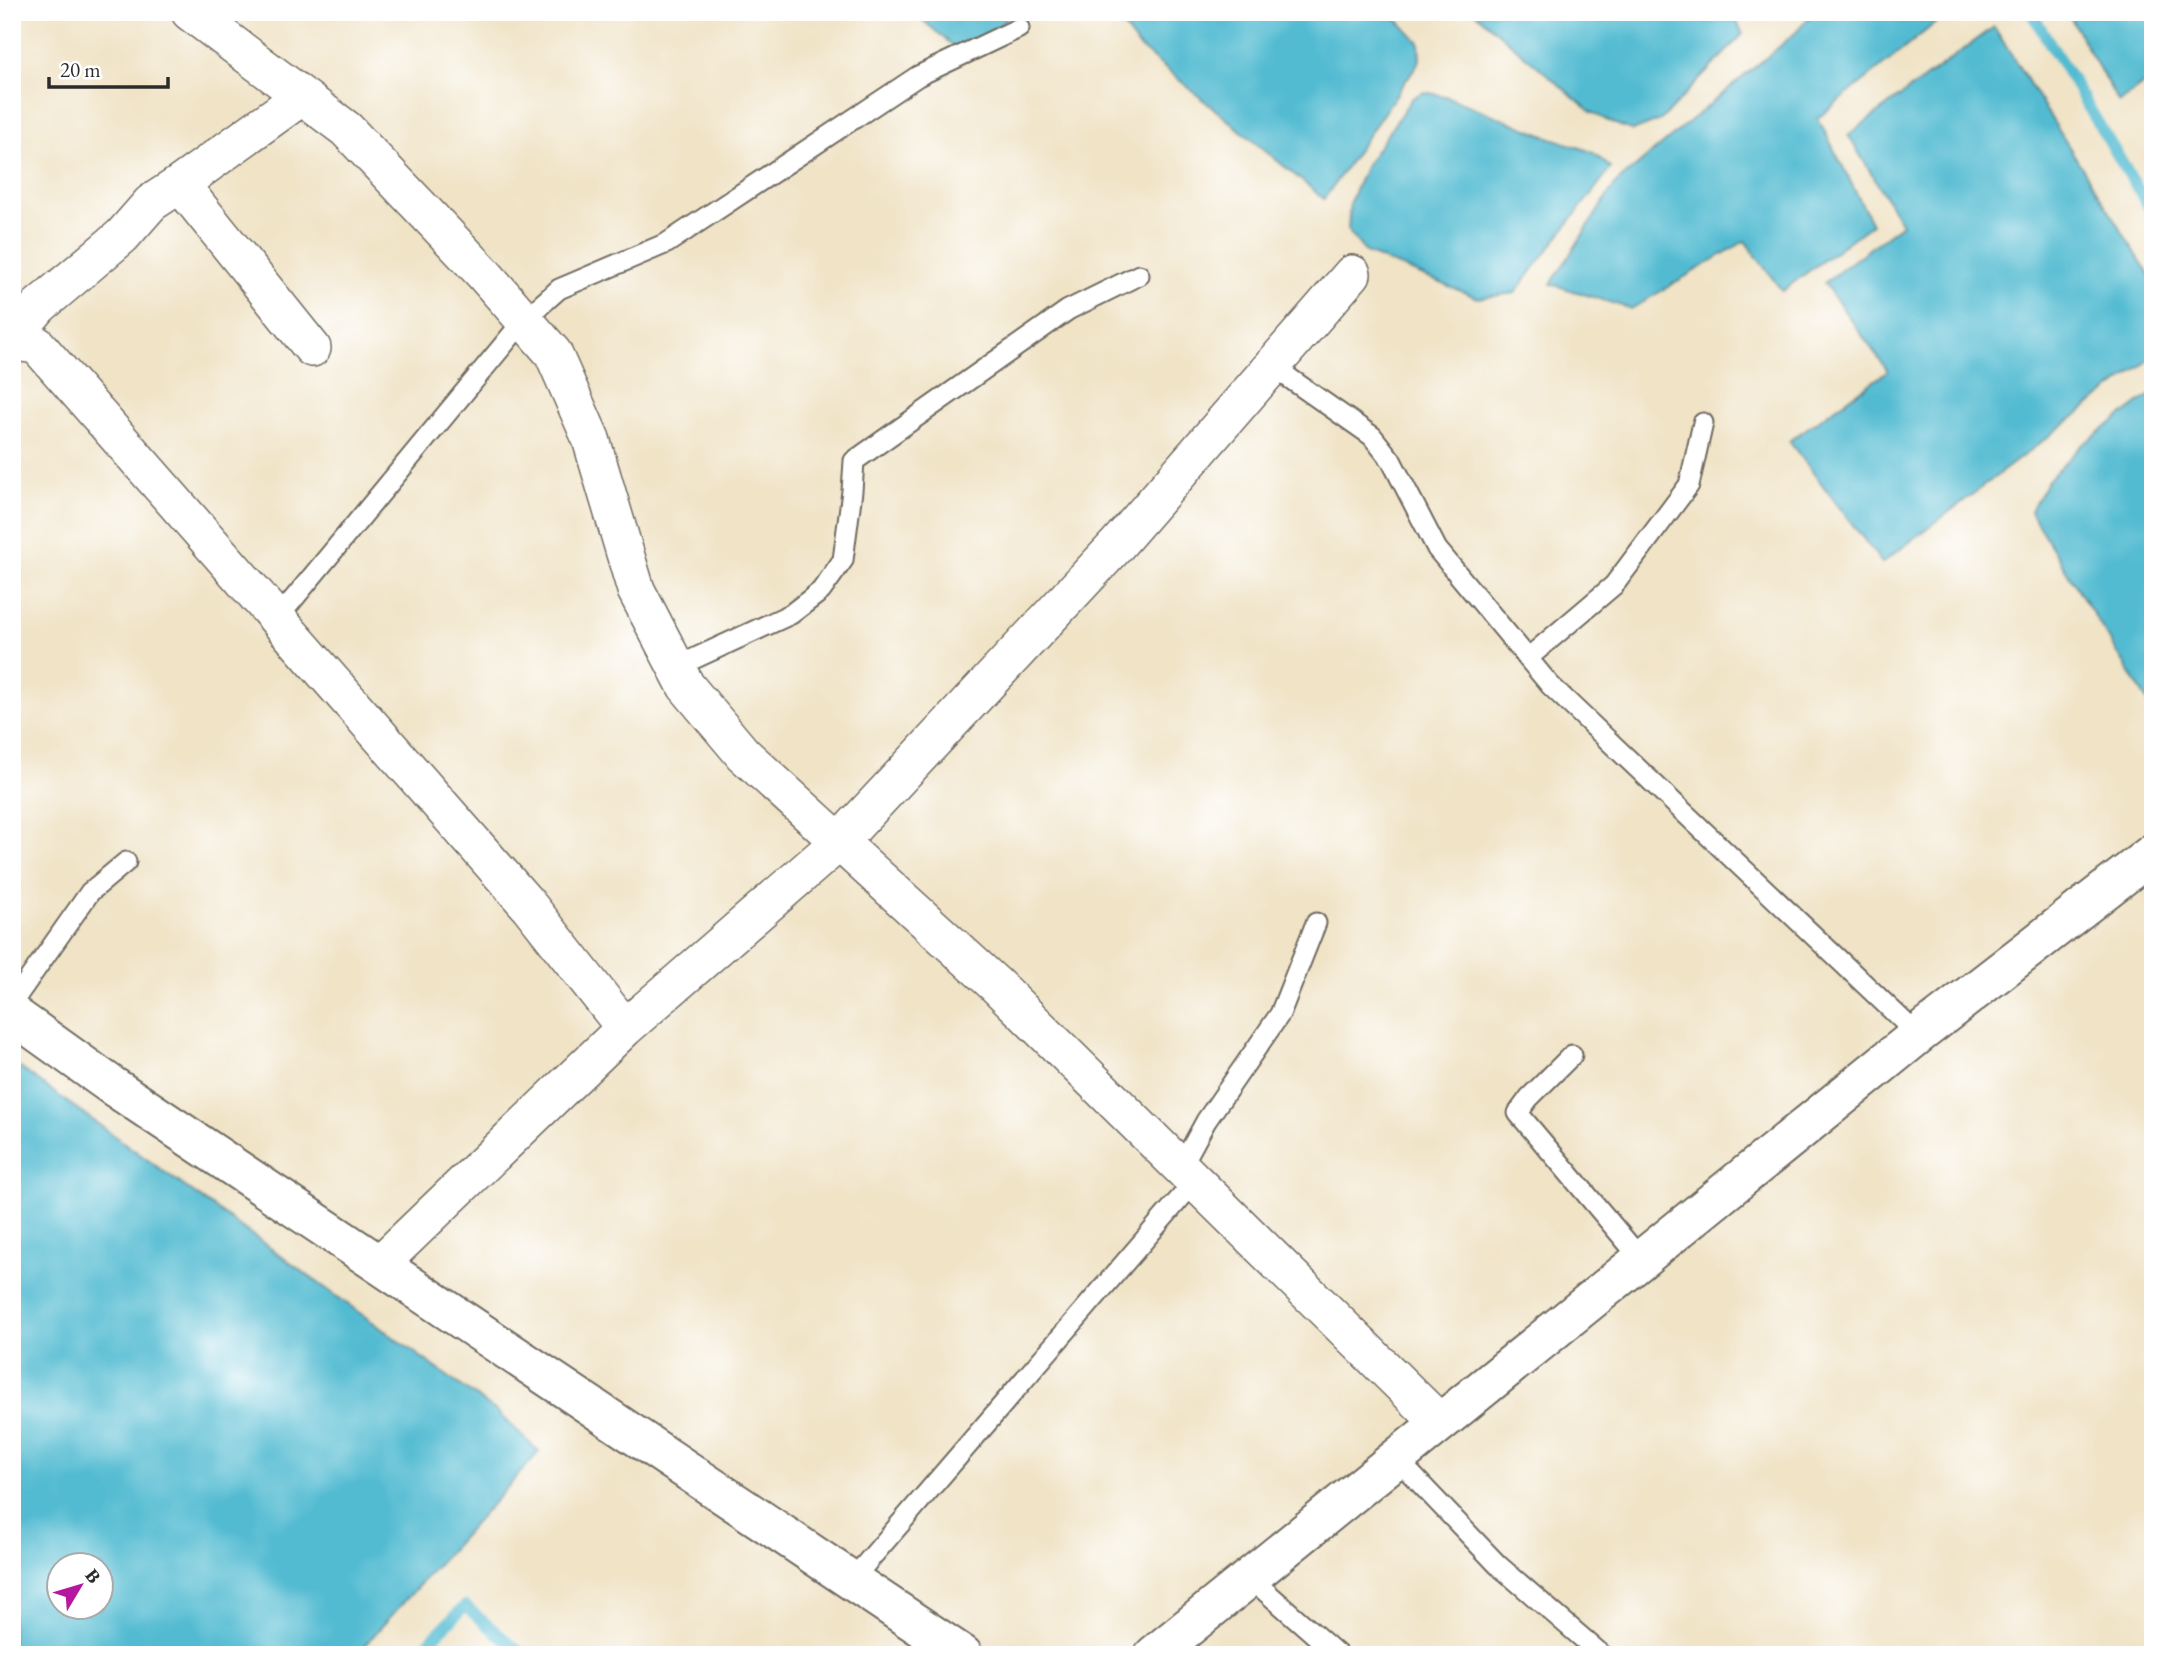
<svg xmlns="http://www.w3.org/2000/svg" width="2165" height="1667" font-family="'EB Garamond',serif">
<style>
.water{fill:#53bbd1;stroke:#3f737e;stroke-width:2;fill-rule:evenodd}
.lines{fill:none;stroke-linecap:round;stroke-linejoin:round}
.stream{stroke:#53bbd1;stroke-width:12}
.service-casing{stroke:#706b61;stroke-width:23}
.minor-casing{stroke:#706b61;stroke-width:40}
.tertiary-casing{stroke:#706b61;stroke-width:42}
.service{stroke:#fff;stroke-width:19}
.minor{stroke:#fff;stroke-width:37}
.tertiary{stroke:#fff;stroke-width:38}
</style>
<rect width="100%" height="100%" fill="#fff"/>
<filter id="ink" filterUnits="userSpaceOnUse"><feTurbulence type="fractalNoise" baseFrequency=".0143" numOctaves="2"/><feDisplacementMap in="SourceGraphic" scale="14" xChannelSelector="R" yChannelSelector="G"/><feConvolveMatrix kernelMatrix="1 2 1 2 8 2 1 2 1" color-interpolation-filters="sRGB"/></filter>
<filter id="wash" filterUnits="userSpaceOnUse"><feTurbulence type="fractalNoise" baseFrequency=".00686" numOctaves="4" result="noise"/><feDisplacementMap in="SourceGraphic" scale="28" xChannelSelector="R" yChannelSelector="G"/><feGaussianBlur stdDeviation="1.57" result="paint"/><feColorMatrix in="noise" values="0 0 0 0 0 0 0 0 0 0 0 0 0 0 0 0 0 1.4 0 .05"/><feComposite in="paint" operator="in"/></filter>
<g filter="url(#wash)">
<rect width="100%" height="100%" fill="#f0e3c6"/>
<path class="water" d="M913,12H1014L976,45L958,50Z
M1112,12H1390L1419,42L1420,60L1324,199L1138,46Z
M1474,12H1732L1743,34L1661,120L1633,131L1608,121L1590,111Z
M1814,12H1949L1818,118L1872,224L1782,291L1745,241L1631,309L1551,284L1616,183L1792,36Z
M2067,12H2153V76L2119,103Z
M1994,27L2153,281V357L1882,563L1789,441L1888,371L1824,283L1902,224L1848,135Z
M1424,92L1445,96L1543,135L1592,152L1611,168L1515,293L1478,298L1366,253L1348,231L1350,202L1366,165L1412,98Z
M2153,393V710L2030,512L2048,480L2082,445Z
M12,1062L500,1414L539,1452L356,1655H12ZM60,1566H102V1608H60Z"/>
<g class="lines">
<path class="stream" d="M2031,12L2153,214
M416,1655L465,1606L523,1655"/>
</g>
</g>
<g filter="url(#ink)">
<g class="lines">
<defs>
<path id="service" d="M1272,366L1372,436L1391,460L1437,549L1550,685L1918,1035
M277,619L524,320L559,289L667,243L918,76L1019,28
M1528,658L1614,585L1689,485L1703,423
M676,667L791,614L821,591L843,560L852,491L854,461L1068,310L1139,275
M12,1003L90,892L126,862
M1572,1055L1529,1098L1518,1113L1641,1259
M1181,1167L1206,1121L1280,1014L1316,923
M1396,1458L1498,1565L1602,1655
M1249,1577L1338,1655
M851,1581L1195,1181"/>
<path id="minor" d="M190,12L346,129L483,273L553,353L591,439L636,590L686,686L743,754L996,985L1439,1422
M180,184L301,97
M12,338L39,306L122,236L151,203L180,184L312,348
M12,342L37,345L529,906L625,1028
M380,1264L625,1028L839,842L1116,546L1352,274"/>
<path id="tertiary" d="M12,1014L111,1085L963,1655
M1154,1655L1918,1035L2153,853"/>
</defs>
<use href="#service" class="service-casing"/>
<use href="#minor" class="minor-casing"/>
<use href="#tertiary" class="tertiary-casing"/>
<use href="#service" class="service"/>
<use href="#minor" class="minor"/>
<use href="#tertiary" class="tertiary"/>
</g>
</g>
<rect width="2165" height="1667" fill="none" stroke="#fff" stroke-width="42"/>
<g transform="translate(80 1586) rotate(52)"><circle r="33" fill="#ffffff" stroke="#aaaaaa" stroke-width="2"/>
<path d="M0-5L12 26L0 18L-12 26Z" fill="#b5179e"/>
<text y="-10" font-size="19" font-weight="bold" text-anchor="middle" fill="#2b2b2b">B</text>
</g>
<path d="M49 77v10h119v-10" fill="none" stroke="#2b2b2b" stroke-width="3.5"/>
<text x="60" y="77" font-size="21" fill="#2b2b2b" stroke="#ffffff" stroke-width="5" paint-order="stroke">20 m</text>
</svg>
